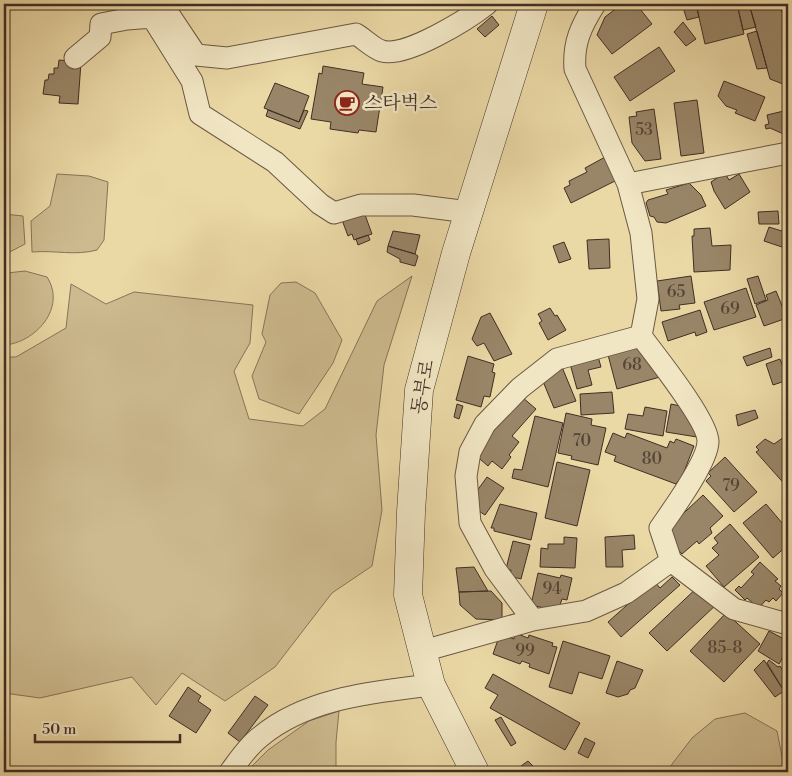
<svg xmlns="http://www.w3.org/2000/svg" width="792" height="776" font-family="'Libre Bodoni','Noto Serif KR',serif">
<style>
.green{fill:#cdbb8f;stroke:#87745a}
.building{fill:#998668;stroke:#412e25}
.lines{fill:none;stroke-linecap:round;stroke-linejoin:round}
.street-casing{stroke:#6b5845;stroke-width:23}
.secondary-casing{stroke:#412e25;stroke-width:29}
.street{stroke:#f1e6c4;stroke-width:21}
.secondary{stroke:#f1e6c4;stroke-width:28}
.labels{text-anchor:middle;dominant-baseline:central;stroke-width:5;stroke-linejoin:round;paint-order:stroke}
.number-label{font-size:16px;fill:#574436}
.poi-label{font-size:19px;fill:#412e25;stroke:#f1e6c4;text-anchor:start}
.street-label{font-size:19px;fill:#412e25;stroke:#f1e6c4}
</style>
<rect width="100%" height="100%" fill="#ead8a5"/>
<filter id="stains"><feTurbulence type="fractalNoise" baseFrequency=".004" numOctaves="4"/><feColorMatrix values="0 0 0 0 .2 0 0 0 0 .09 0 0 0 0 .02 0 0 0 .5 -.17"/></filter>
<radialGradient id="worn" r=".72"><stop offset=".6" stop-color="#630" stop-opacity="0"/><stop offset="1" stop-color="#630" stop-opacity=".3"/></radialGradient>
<path class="green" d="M57,174L89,176L108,182L104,240L97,250C75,256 54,250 32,252L31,221L50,206Z
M4,214L23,216L25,244L4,255Z
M25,271L47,277C67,308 35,343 4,345V276L7,273Z
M412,276L384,365L376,435L382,510L372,566L332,593L275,667L225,701L182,673L156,705L132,677L40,698L4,693V357H16L66,328L71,284L106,304L134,292L253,305L250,343L234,371L249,419L303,426L325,409L377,301Z
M296,282L315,293L342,340L333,363L299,414L259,399L252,376L266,342L262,334L270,295L281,283Z
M339,711L336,742V772H246L268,750L309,721Z
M745,713L777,731L785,772H666L692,738L715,719Z"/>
<path class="building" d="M622,4H636L652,24L612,54L597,35L605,17Z
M682,4H696L699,17L687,20Z
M696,4H737L744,34L705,44Z
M737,4H749L756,27L743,30Z
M749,4H780L788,34V86L770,79Z
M492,16L499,25L485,37L477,29Z
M683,22L696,39L686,46L674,32Z
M757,31L767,68L757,69L747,34Z
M659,47L675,71L630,101L614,77Z
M59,60L81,62L78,104L59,103L60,96L43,94L45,80H48L49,74H54V68H58Z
M323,66L364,73L362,84L383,87L376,132L359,130L358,133L330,129L331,122L311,119L319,73L322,74Z
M724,81L765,97L755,121L735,113L737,110L726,106L718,96Z
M275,83L309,96L299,122L264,108Z
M697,100L704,153L681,156L674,103Z
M654,109L661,159L645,161L632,143L629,117L637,116L636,112Z
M268,110L299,122L304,110L308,111L300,129L266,116Z
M788,110V136L770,128L766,129L765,125L769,124L767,115Z
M607,156L619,179L571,203L564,188L570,185L569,181L587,172L585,168Z
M725,173L729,180L739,174L750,192L725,209L714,191L711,182Z
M689,183L701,195L706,206L666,223L657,222L654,217L650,216L646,203L648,200L668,194L666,190Z
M778,211L779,224H759L758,212Z
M364,212L372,234L354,240L352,234L348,236L342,220Z
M769,227L788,233V249L764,241Z
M710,228L712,246L731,245L730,270L694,272L692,236H694V229Z
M393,231L420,235L415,254L388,246Z
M368,235L370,240L358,245L356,239Z
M609,239L610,268L589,269L587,240Z
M564,242L571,259L559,263L553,246Z
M388,246L415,254L418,256L415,266L400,262V259L387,252Z
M691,276L695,303L679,305L680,309L661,311L657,281Z
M758,276L766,300L755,304L747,279Z
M746,288L756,317L714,330L704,302Z
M776,291L787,318L764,326L756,305L768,300L766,295Z
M550,308L555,316L557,315L566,330L548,340L539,323L542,321L538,314Z
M700,310L707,332L696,336L695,332L668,341L662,322Z
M490,313L512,354L494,361L484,343L477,346L472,339L481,317Z
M632,345L647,352L660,377L617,389L607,351Z
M770,348L772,357L747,366L743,357Z
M597,353L601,367L588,370L592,385L577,389L569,360Z
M468,356L494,364L492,372L495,373L490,397L484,396L481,407L456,400Z
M780,359L788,380L773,385L766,364Z
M562,367L576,401L554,408L542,379Z
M612,392L614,413L581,415L580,394Z
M522,397L536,409L512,436L519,442L509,455L511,457L502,469L492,461L488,466L473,453Z
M457,404L463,406L459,419L454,417Z
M671,404L685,407L697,437L666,432Z
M645,407L667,411L663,436L625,429L628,414L643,416Z
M755,410L758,418L738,426L736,415Z
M566,413L592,419L591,425L606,428L598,465L571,459L572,456L558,453Z
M535,416L563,423L548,487L512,478L514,469L522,470Z
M613,433L625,438L627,433L667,448L670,441L674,443L676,439L694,446L680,482L678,481L676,484L614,461L616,456L605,452Z
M787,435L788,437V488L756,452L759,450L756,447L765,439L774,444Z
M725,457L757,492L734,512L706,481L711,476L708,473Z
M557,462L590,470L577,526L545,518Z
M487,477L504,488L485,515L471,506L474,495Z
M703,495L723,516L710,528L712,533L699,544L697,541L682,554L669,540L670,526Z
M500,504L537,513L531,540L494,531V528H491Z
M766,504L788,530V545L773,558L743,523Z
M730,524L759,557L724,587L706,566L719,555L712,548L718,543L714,538Z
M634,535L635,549L622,550L623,567H606L605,537Z
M564,537L577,538L575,568L540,567L541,548L548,549V544H564Z
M513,541L530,545L521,579L510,576L511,570L506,569Z
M760,562L778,579L775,581L781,586L779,589L783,593L776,601L773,598L769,602L766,600L757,610L755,605L747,598L745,600L735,590L739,586L741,588L754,574L751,572Z
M474,567L488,591L459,592L456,568Z
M538,573L560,578L561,575L572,578L567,600L562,599L559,608L554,610L531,605Z
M672,577L680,585L621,637L608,622L654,581L660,588Z
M701,584L718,603L667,651L649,633Z
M491,591L502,603V620L476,619L460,605L459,592Z
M726,613L760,644L724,682L690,651Z
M769,631L784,639L788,633V648L779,664L758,651Z
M515,633L528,638L529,635L553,643L552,646L557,647L549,674L529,667L530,664L522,661L520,664L493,654L500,634L514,639Z
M563,641L610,656L602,679L579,672L572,694L549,687Z
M764,660L784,691L775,697L754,670Z
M769,660L778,667L780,666L788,679V688L784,691L767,663Z
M617,661L643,670L635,688L630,690L628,694L618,697L606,693Z
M493,674L580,723L565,750L490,708L498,695L485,688Z
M188,687L201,696L198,701L211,710L196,733L169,716Z
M255,696L268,705L240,742L228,733Z
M501,717L516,743L511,746L495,720Z
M585,738L595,743L588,758L578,753Z
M528,761L537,770L534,772H526L521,766Z"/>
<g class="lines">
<defs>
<path id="street" d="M162,4L196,55L227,58L356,34C363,38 374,49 382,51C406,58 468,19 487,4
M595,4C581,26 573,43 575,69L628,184L641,233L648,299L641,336C655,355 709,422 708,442C707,463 673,509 660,528L671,561L734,609L784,623
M75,58L100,37L101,24L127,19L152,17L192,81L200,114L275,162L320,204L334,213L361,205H413L461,211L468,215
M628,184L788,153
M533,620L495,569L470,523L466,476L470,452L485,424L520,388L557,359L641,336
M423,651L533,620L586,611L626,593L671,561
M230,772C239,760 248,746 260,737C306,698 374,692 431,685"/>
<path id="secondary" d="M475,772L431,685L408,595L411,512L419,390L456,253L534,4"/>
</defs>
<use href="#street" class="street-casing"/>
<use href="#secondary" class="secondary-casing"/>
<use href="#street" class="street"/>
<use href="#secondary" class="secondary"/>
</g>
<defs>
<symbol id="cafe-ring" viewBox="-11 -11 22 22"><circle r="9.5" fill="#f1e6c4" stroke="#8f2418" stroke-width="1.5"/><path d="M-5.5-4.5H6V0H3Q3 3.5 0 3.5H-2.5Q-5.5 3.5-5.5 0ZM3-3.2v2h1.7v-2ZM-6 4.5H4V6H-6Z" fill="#8f2418"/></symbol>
</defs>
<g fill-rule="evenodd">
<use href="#cafe-ring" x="333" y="89" width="28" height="28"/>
</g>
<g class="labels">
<g class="number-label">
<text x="644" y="130">53</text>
<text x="676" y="292">65</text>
<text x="730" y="309">69</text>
<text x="632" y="365">68</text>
<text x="582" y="441">70</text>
<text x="652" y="459">80</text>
<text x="731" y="486">79</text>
<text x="552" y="589">94</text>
<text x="725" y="648">85-8</text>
<text x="525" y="651">99</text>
</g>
<g class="poi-label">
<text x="364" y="103">스타벅스</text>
</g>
<g class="street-label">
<text transform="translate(423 387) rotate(-80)">동부로</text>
</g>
</g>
<rect width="792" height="776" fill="none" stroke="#ead8a5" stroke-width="20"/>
<rect x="5" y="5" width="782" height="766" fill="none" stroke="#412e25" stroke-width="2.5"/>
<rect x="10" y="10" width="772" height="756" fill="none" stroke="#412e25"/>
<path d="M35 734v8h145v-8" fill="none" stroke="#412e25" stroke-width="2.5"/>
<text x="42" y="734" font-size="15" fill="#412e25" stroke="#f1e6c4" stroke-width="4" paint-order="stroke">50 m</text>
<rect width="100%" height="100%" filter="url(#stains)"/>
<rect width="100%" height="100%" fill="url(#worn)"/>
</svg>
